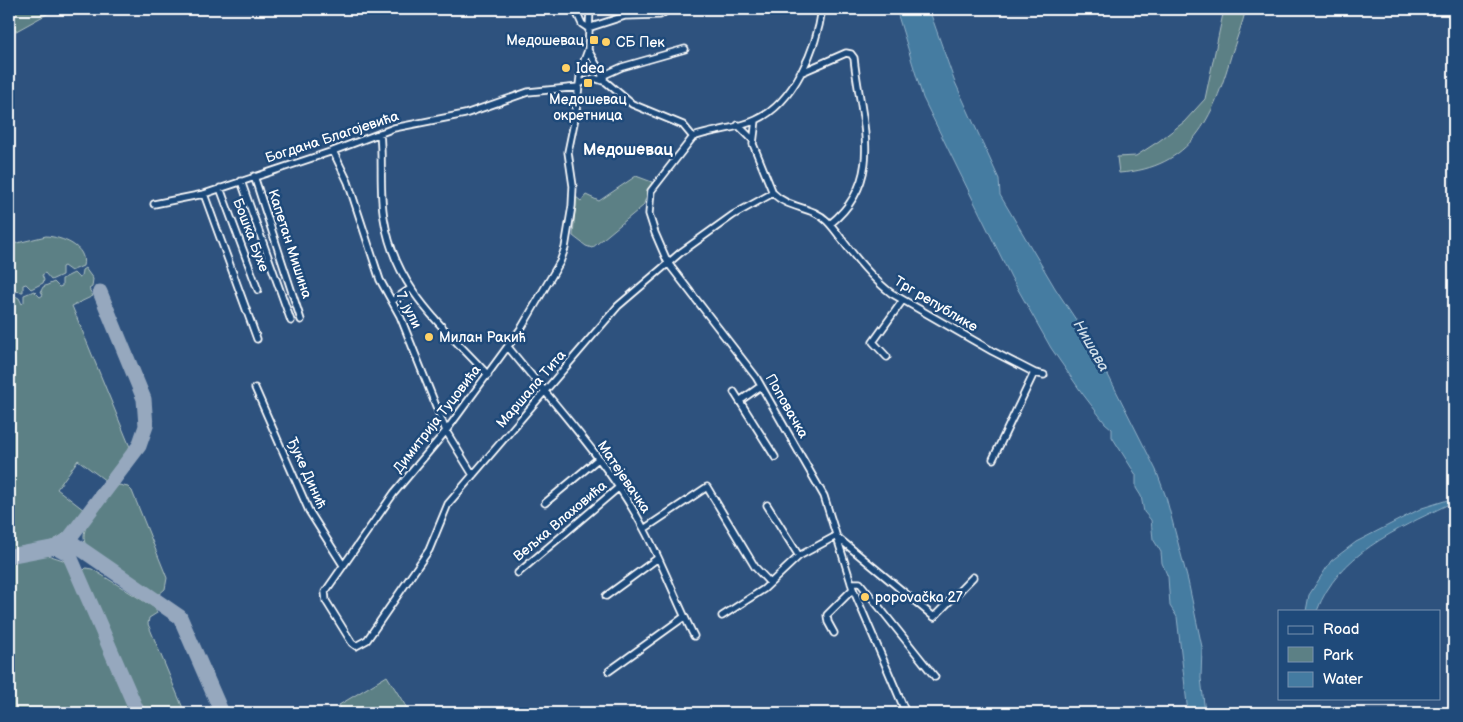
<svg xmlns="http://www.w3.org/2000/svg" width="1463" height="722" font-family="'Balsamiq Sans',sans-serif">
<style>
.green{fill:#5c8085;stroke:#aec0c2}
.water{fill:#447ba1;stroke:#8fb0c7}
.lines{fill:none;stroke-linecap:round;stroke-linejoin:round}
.taxiway{stroke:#96a8be;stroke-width:15}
.minor-casing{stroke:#fff;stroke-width:9}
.minor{stroke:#1f4a7a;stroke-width:5.5}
.poi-dot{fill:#ffd166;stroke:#1f4a7a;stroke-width:2}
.labels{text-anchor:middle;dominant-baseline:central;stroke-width:5;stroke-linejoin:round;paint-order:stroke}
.poi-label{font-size:14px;fill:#fff;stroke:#1f4a7a;text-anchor:start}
.street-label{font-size:14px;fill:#fff;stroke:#1f4a7a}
.water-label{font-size:15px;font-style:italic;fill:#d0dee8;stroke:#1f4a7a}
.quarter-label{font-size:16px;font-weight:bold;fill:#fff;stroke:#1f4a7a}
</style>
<rect width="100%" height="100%" fill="#2e527e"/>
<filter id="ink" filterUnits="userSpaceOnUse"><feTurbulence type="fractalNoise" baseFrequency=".02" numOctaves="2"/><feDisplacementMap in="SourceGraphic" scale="10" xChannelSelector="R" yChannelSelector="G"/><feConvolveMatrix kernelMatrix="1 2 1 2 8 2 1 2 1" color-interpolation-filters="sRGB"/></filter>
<g filter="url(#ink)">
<path class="green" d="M9,9H56L9,35Z
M1224,9H1246C1242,25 1236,40 1231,56C1213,118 1192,168 1119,173L1117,157L1136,156L1159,141L1184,122L1205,99Z
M636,176L652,182L643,206L592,248L586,246L573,236L576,197L581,201L586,195L599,201Z
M46,236C61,237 88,246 83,266L71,271L64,266L62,267V275L51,280L45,273L42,275L44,280L43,283L31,289L26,284L23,285V292L12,291L9,287V245Z
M85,268L93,279L92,287L89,289L93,296L72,306L130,447L106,481L78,460L57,489L84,510C59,546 50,542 9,550V293L19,298L22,304L24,302V295L34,291L40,297L43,295L41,291L43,287L54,282L59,287L62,286V279L74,273L79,278L81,277L82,270Z
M119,485L128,487L132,491L167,578L165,589L158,595L153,594L90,553C86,547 82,539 85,530C87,520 110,489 119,485Z
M45,554L63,560L70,568L131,713H9V561Z
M86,568L92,569L155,608L157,613L149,618L148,624L185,713H142L85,578L83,571Z
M387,676L410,713H344L339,705Z"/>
<path class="water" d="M896,9H929L954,80L999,179L1000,195L1055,288L1094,347L1156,470L1166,497L1188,581L1202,647L1201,678L1205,713H1188L1177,617L1170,606L1168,577L1162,563L1161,552L1153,539L1151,520L1144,512L1141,496L1136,488V475L1112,437V429L1105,423L1082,393L1051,348L1011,277L923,98Z
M1454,498L1447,505C1396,530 1338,554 1317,611H1306L1309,595L1331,561L1356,542L1422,508Z"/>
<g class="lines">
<path class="taxiway" d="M56,547L68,540L180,617L222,713
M69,554L68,540L139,446L146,426L144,399L100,292
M9,556L56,547L69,554L138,713"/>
<defs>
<path id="minor" d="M575,9L582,24L588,28L625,16L660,15L669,9
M590,9L588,50L581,69L575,118L568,152L573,186L572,206L565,248L560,262L522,327L446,431L394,493L325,592L326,601L352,643L356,646L367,640L429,550L448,504L618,306L680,253L733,215L773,193
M588,50L604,78
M800,73L846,53L851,54L854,58C860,119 887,178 830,224
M602,76L622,67L685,49
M581,83L594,78L606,82L632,104L683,125L693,137
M756,120L753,144L773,193C788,209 812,206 827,221C834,228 840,237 846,245C859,262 874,280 891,293L992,351L1035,373L1044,375
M738,125L752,139
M380,133C383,161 379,190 384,218C395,289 442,325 488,375
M693,137L651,191L649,214L655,233L668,263L756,377L824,496L853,589L906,713
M693,137C713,130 737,129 756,120C794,103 817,47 822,9
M333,151L348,182L380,280L400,316L446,431L473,475
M254,176L301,320
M241,181L291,321
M220,188L258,290
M204,194L257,339
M154,204L204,194L333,151L394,128L465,114L528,92L579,87
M392,301L410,289
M508,347C555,405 609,463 644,529C663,564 676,601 694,636
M887,357L873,342L903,300
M255,388L309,511L343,565
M734,392L775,457
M741,400L761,386
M993,459L1034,373
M545,503L598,459
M767,505L799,556
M644,529L707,487L755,567L770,583
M836,536L934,617L973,577
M518,573L618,488
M851,583H860L935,677
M606,596L658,558
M722,616L764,589L799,556L836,536
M834,633L828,622L827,615L853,589
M609,671L684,617"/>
</defs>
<use href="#minor" class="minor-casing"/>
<use href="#minor" class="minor"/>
</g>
</g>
<g class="poi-dot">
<rect x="589" y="35" width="10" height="10" rx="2.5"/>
<circle cx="606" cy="42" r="5"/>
<circle cx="566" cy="68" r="5"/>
<rect x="583" y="78" width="10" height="10" rx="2.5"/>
<circle cx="429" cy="337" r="5"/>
<circle cx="865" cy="597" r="5"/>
</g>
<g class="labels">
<g class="poi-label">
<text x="584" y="40" text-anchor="end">Медошевац</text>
<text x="616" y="42">СБ Пек</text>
<text x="576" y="68">Idea</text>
<text x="588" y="99" text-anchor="middle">Медошевац<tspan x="588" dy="16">окретница</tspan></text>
<text x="439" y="337">Милан Ракић</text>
<text x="875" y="597">popovačka 27</text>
</g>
<g class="street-label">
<text transform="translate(332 137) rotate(-18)">Богдана Благојевића</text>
<text transform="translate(251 235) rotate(69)">Бошка Бухе</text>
<text transform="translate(290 244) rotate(72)">Капетан Мишина</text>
<text transform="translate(936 304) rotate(31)">Трг републике</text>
<text transform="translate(409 310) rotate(63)">7. јули</text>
<text transform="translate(531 389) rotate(-49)">Маршала Тита</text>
<text transform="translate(787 406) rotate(60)">Поповачка</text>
<text transform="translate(437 419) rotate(-52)">Димитрија Туцовића</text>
<text transform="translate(307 473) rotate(66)">Ђуке Динић</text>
<text transform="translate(624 477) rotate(56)">Матејевачка</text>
<text transform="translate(560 521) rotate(-40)">Вељка Влаховића</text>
</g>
<g class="water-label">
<text transform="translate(1091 346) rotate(60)">Нишава</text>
</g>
<g class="quarter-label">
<text x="628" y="150">Медошевац</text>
</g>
</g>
<rect width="1463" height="722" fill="none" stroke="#1f4a7a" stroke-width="30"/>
<rect x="15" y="15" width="1433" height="692" fill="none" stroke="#fff" stroke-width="2" filter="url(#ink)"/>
<rect x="1278" y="610" width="162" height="90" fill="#1f4a7a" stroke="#7992af"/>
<rect x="1288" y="626" width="25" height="8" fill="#1f4a7a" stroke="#7992af"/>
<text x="1323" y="634" font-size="15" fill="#ffffff">Road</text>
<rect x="1288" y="647" width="25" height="15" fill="#5c8085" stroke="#7992af"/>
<text x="1323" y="660" font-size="15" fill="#ffffff">Park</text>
<rect x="1288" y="672" width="25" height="15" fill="#447ba1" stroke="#7992af"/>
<text x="1323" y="684" font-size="15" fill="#ffffff">Water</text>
</svg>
